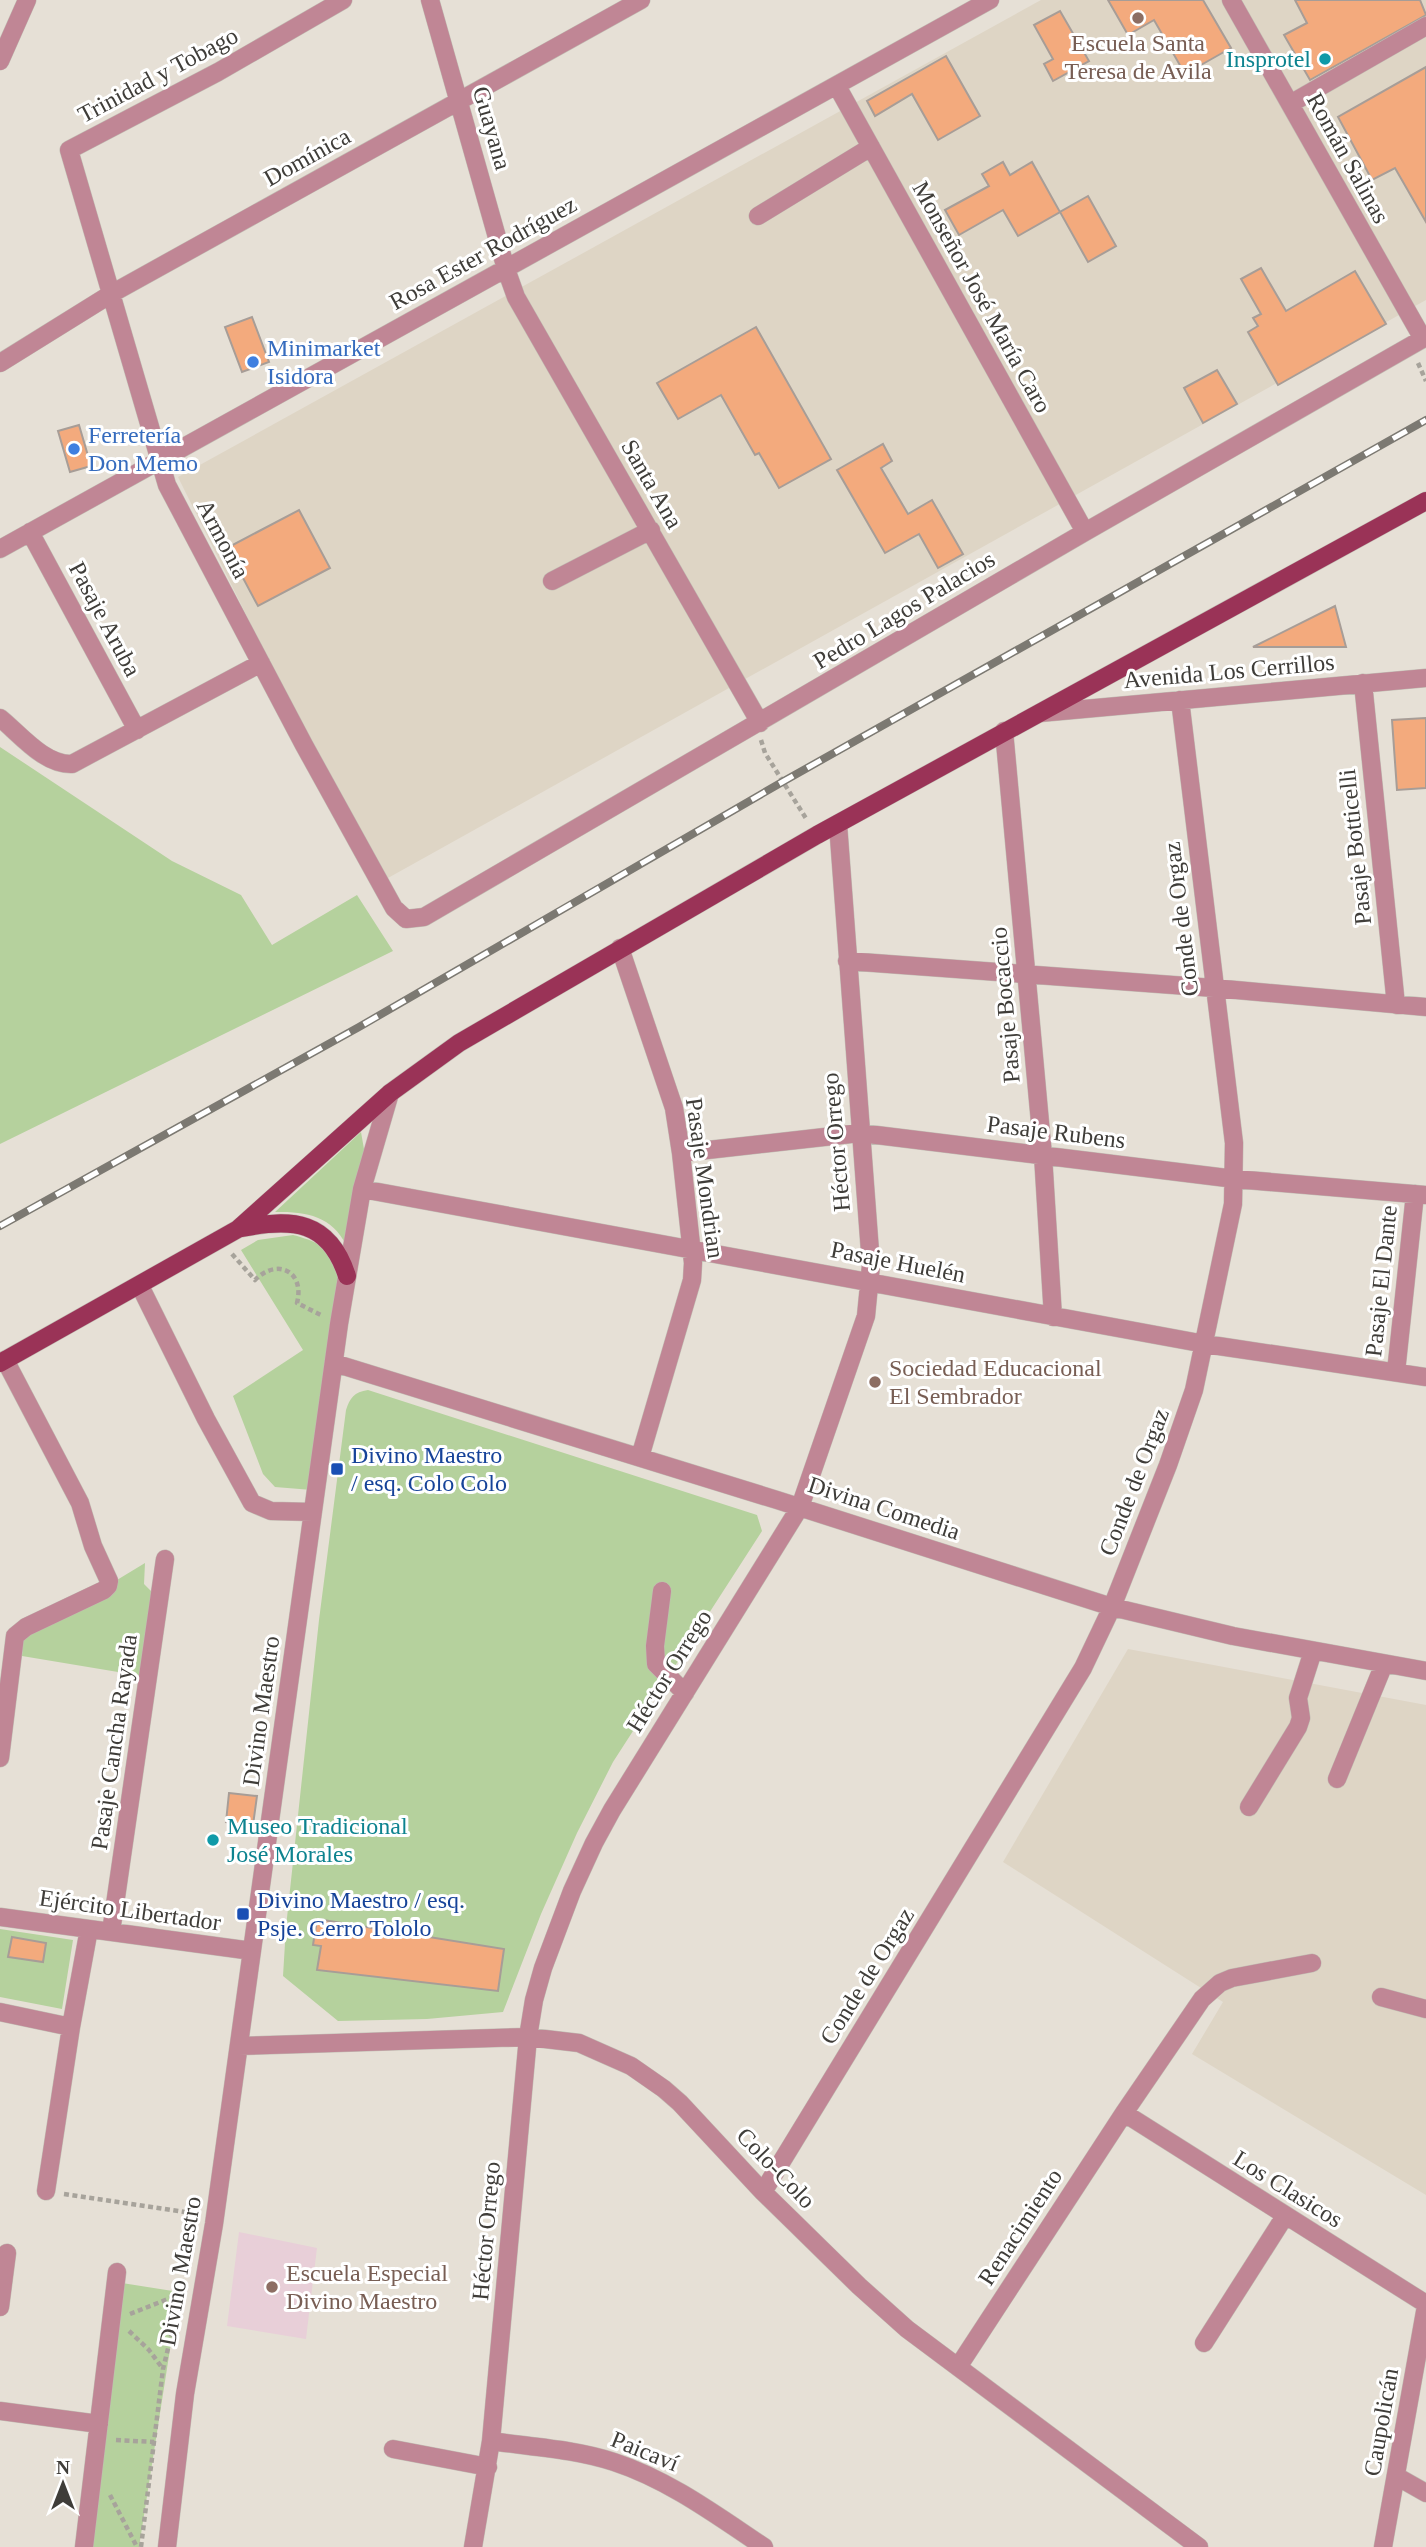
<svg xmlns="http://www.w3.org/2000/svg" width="1426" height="2547" font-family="'Times New Roman',serif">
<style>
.built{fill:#ded5c5}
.education{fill:#e8cfd8}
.green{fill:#b5d19d}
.building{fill:#f3aa7d;stroke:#a79d97;stroke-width:2}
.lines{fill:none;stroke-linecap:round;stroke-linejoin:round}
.minor-casing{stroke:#c1bcb3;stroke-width:19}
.major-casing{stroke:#c1bcb3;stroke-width:19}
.path{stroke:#a7a39b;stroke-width:4.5;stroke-dasharray:5 3.5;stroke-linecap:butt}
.minor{stroke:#c08695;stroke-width:18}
.major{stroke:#9a3357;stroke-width:18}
.rail-casing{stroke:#7c7972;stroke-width:8}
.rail{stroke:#fff;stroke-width:5;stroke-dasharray:16;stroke-linecap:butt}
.education-dot{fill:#8d6e63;stroke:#fff;stroke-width:2.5}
.culture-dot{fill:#0f9aa8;stroke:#fff;stroke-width:2.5}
.shop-dot{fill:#3f7fe0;stroke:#fff;stroke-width:2.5}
.transit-dot{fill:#1a4fb4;stroke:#fff;stroke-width:2.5}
.labels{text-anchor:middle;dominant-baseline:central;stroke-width:6;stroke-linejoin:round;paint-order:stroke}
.education-label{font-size:24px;fill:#785e54;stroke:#fff;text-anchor:start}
.culture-label{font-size:24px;fill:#0d838f;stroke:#fff;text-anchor:end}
.street-label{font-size:24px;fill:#3f3d39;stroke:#fff}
.shop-label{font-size:24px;fill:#366cbe;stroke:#fff;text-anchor:start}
.transit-label{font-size:24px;fill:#164399;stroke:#fff;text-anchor:start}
</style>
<rect width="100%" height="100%" fill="#e6e0d6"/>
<path class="built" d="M1041,0H1426V300L379,883L178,477Z
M1128,1649L1426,1705V2195L1192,2054L1223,2002L1003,1862Z"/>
<path class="education" d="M239,2232L317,2248L306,2339L227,2326Z"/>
<path class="green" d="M0,747L172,861L241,895L272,945L357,895L393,951L0,1144Z
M361,1132L365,1155L349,1251C335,1217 309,1211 275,1212Z
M293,1235C316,1241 326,1246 340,1266L312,1490L275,1487L263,1474L233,1396L303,1350L241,1250L258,1240Z
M368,1390L757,1515L762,1531L613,1762L577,1833L541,1914L503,2012L427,2019L338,2021L283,1976L286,1927L319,1620L346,1410C350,1398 354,1392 368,1390Z
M145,1563L144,1584L153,1593L142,1676L22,1656L23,1637Z
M0,1929L73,1940L62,2009L0,1997Z
M122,2283L179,2292L139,2547H90Z"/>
<path class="building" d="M1108,0H1203L1231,48L1185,74L1154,20L1128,35Z
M1295,0H1420L1426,15L1310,80L1284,35L1307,23Z
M1060,11L1089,61L1053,81L1044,64L1053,59L1034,25Z
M946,56L980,116L938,140L912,94L875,116L867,101Z
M1426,67V222L1395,168L1372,180L1338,117Z
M1003,162L1010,175L1032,162L1060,212L1018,236L1003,210L959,235L945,210L989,186L982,174Z
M1088,196L1116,246L1088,262L1060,212Z
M1261,268L1286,311L1355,271L1386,324L1278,385L1248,332L1258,326L1253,318L1261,314L1241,279Z
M252,317L269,362L242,372L225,327Z
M756,327L831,459L779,488L759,453L755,455L721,395L678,419L657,383Z
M1217,370L1237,404L1203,423L1184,388Z
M79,425L91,466L70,472L58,431Z
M883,444L892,461L881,468L908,514L932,500L963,554L938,568L919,534L885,553L837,470Z
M299,510L330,568L258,606L227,548Z
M1335,606L1346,647H1253Z
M1426,718V788L1397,790L1392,720Z
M229,1793L257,1796L253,1825L226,1822Z
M317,1919L504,1949L498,1991L317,1970L321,1946L313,1945Z
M12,1937L46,1943L43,1962L8,1957Z"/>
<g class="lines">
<defs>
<path id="minor" d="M343,0L218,72L69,150L167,485L304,745L394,908L406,919L424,917L1085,532L1426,337
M430,0L506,269L516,297L760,723
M1231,0L1423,339
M0,61L27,0
M837,86L1085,532
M1290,104L1426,26
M758,216L871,147
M0,363L111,294L641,0
M30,532L137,730
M0,549L990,0
M552,581L651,530
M1363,683L1396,1005
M1040,713L1426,678
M0,718C20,734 44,765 72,764L261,663
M1004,731L1043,1155L1053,1317
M620,948L674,1108L681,1153L693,1263L692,1280L640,1457
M847,961L1214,988L1426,1007
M681,1153L860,1133L1235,1179L1426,1195
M362,1189L1205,1344L1426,1377
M140,1286L206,1419L252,1503L271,1511L313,1512
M334,1363L777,1500L1112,1607L1233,1636L1426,1671
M1396,1372L1415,1194
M662,1591L655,1646L656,1664L685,1693
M0,1758L15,1636L26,1627L104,1590L108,1586L109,1581L93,1546L80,1503L5,1360
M1337,1779L1384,1664
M1249,1807L1298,1727L1301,1718L1298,1698L1313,1651
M0,1917L252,1951
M111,1932L165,1559
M1381,1997L1426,2009
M0,2012L71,2027
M239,2046L528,2037L579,2043L631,2066L664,2089L680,2103L763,2192L859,2286L907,2329L1199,2547
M1124,2113L1426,2304
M46,2191L71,2027L89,1929
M763,2192L1083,1668L1112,1607L1168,1465L1194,1390L1233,1204L1234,1143L1180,700
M0,2307L7,2253
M1204,2343L1285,2216
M958,2367L1124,2113L1202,1999L1220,1983L1232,1978L1312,1963
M0,2411L99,2424
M491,2441C532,2447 574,2449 614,2462C669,2480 716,2515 764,2547
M393,2449L488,2467
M1396,2476L1426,2493
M84,2547L117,2272
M167,2547L185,2394L214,2224L339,1324L362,1189L390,1093
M473,2547L491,2441L528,2037L534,2000L543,1968L572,1891L594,1843L612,1810L800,1507L866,1316L871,1265L838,824
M1383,2547L1426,2306"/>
<path id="major" d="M242,1228C292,1218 329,1220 347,1276
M0,1363L238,1229L390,1093L459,1043L817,835L1426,501"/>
</defs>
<use href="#minor" class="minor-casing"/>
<use href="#major" class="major-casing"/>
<path class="path" d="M1418,363L1426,381
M761,740L765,753L807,820
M232,1254L255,1280C278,1257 305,1272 297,1303L323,1316
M64,2194L198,2214
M130,2314L183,2293
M129,2331L149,2350L163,2369
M116,2440L154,2442
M110,2495L137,2547
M141,2547L163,2369L175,2320"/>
<use href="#minor" class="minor"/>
<use href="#major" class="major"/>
<defs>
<path id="rail" d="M0,1226L359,1027L784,781L1426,420"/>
</defs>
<use href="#rail" class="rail-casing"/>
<use href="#rail" class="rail"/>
</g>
<g class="education-dot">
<circle cx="1138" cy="18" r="7"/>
<circle cx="875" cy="1382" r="7"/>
<circle cx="272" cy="2287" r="7"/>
</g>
<g class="culture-dot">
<circle cx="1325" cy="59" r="7"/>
<circle cx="213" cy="1840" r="7"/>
</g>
<g class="shop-dot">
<circle cx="253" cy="362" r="7"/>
<circle cx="74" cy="449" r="7"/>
</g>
<g class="transit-dot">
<rect x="330" y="1462" width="14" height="14" rx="3.5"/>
<rect x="236" y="1907" width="14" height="14" rx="3.5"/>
</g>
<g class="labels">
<g class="education-label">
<text x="1138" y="43" text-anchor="middle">Escuela Santa<tspan x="1138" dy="28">Teresa de Avila</tspan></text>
<text x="889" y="1368">Sociedad Educacional<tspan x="889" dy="28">El Sembrador</tspan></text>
<text x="286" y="2273">Escuela Especial<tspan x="286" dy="28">Divino Maestro</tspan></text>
</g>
<g class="culture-label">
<text x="1311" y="59">Insprotel</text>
<text x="227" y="1826" text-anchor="start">Museo Tradicional<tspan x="227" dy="28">José Morales</tspan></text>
</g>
<g class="street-label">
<text transform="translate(158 75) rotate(-28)">Trinidad y Tobago</text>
<text transform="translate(492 128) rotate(74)">Guayana</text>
<text transform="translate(307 157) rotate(-29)">Domínica</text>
<text transform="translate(1348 158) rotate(61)">Román Salinas</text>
<text transform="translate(483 253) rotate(-29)">Rosa Ester Rodríguez</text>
<text transform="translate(982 297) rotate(61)">Monseñor José María Caro</text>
<text transform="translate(652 484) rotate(60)">Santa Ana</text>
<text transform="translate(223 539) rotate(62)">Armonía</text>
<text transform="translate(904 610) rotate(-31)">Pedro Lagos Palacios</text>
<text transform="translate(105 619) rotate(62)">Pasaje Aruba</text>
<text transform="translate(1229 671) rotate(-5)">Avenida Los Cerrillos</text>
<text transform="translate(1355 847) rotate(-96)">Pasaje Botticelli</text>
<text transform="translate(1181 919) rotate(-97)">Conde de Orgaz</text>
<text transform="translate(1005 1005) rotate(-95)">Pasaje Bocaccio</text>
<text transform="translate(1056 1132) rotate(7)">Pasaje Rubens</text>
<text transform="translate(836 1142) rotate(-95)">Héctor Orrego</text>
<text transform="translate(705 1178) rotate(82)">Pasaje Mondrian</text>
<text transform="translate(898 1262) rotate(11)">Pasaje Huelén</text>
<text transform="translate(1381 1281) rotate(-84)">Pasaje El Dante</text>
<text transform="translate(1134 1482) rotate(-69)">Conde de Orgaz</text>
<text transform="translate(884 1508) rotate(18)">Divina Comedia</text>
<text transform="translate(669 1671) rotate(-58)">Héctor Orrego</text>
<text transform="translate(261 1711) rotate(-82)">Divino Maestro</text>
<text transform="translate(114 1742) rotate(-82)">Pasaje Cancha Rayada</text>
<text transform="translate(130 1910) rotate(8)">Ejército Libertador</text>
<text transform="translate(867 1976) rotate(-58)">Conde de Orgaz</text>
<text transform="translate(776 2168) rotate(46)">Colo-Colo</text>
<text transform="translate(1288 2189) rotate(32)">Los Clasicos</text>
<text transform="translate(1020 2227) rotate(-57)">Renacimiento</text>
<text transform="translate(486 2231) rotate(-85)">Héctor Orrego</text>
<text transform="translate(180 2271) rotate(-80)">Divino Maestro</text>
<text transform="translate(1381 2422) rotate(-80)">Caupolicán</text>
<text transform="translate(645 2451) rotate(22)">Paicaví</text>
</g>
<g class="shop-label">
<text x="267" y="348">Minimarket<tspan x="267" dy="28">Isidora</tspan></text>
<text x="88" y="435">Ferretería<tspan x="88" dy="28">Don Memo</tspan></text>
</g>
<g class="transit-label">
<text x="351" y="1455">Divino Maestro<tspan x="351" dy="28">/ esq. Colo Colo</tspan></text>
<text x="257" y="1900">Divino Maestro / esq.<tspan x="257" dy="28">Psje. Cerro Tololo</tspan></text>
</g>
</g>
<g transform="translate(63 2484)" stroke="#ffffff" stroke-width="5" paint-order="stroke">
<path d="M0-5L12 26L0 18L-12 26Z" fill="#3f3d39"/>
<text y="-10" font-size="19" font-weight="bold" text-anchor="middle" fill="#3f3d39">N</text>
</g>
</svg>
